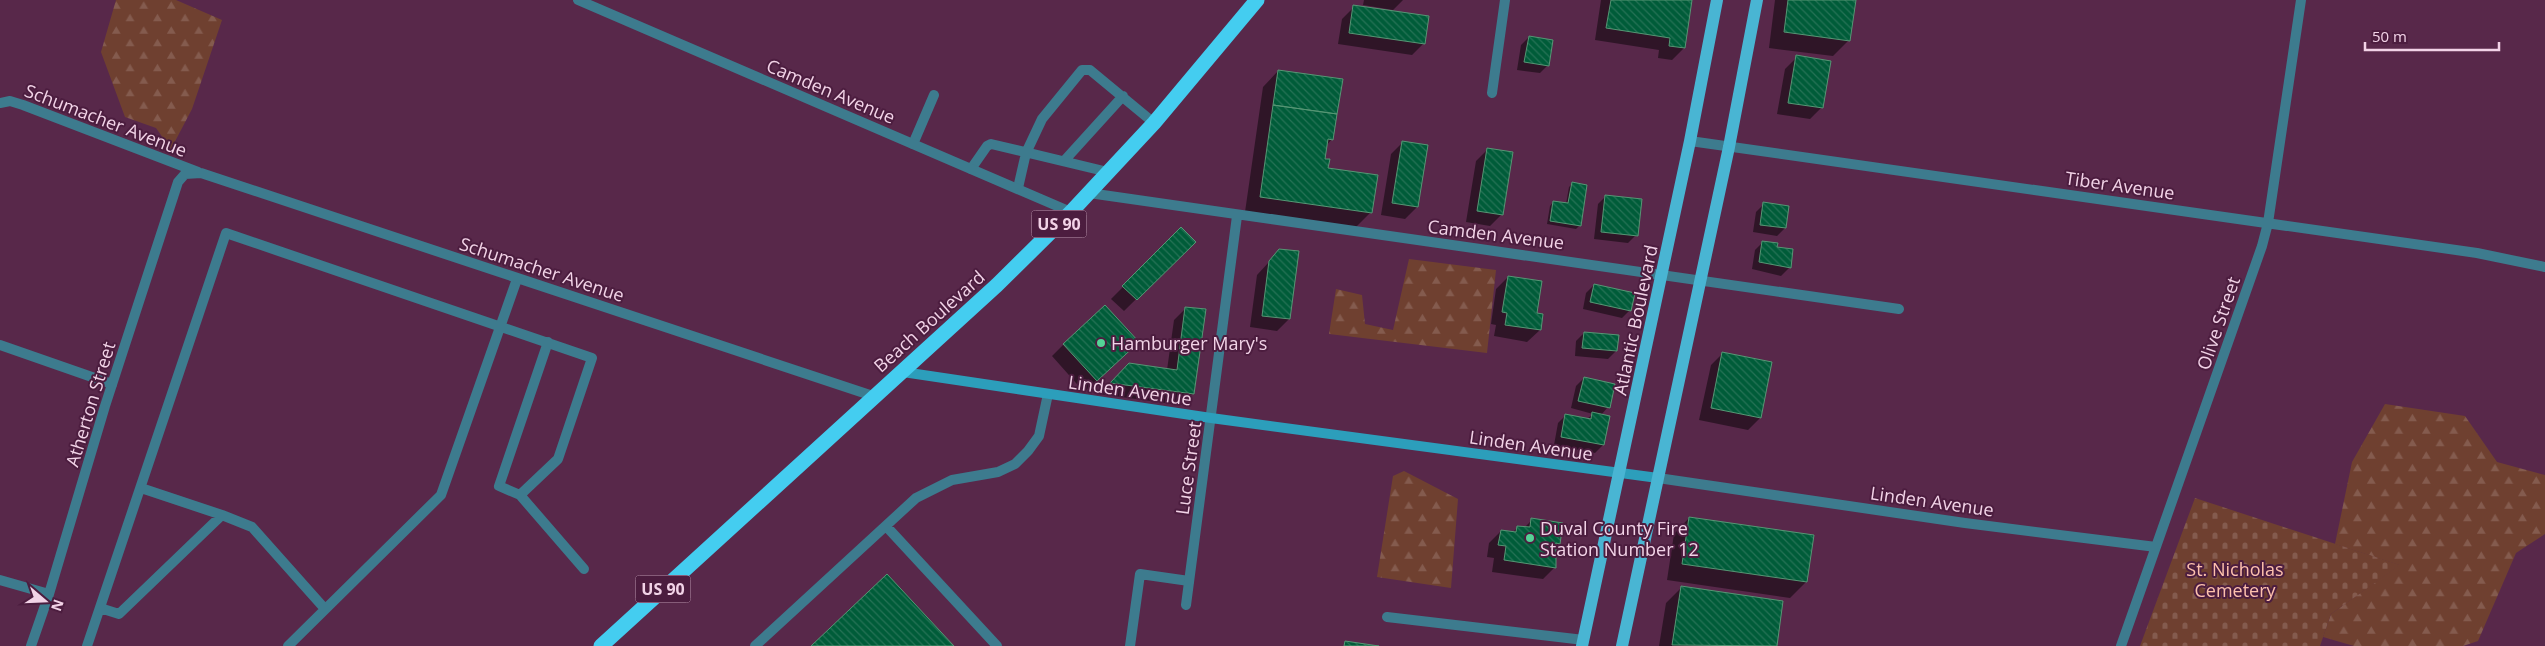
<svg xmlns="http://www.w3.org/2000/svg" width="2545" height="646" font-family="'Open Sans',sans-serif">
<style>
.forest{fill:url(#forest-firs)}
.cemetery{fill:url(#cemetery-stones)}
.shadow{fill:#0007}
.building{fill:url(#building-back-hatch);stroke:#569674}
.lines{fill:none;stroke-linecap:round;stroke-linejoin:round}
.lane{stroke:#3d7b8e;stroke-width:10}
.street{stroke:#3d7b8e;stroke-width:10}
.secondary{stroke:#2c9ebb;stroke-width:10}
.primary{stroke:#49b5d3;stroke-width:12}
.highway{stroke:#44cdf0;stroke-width:15}
.poi-dot{fill:#54d396;stroke:#4c1d3f;stroke-width:2}
.labels{text-anchor:middle;dominant-baseline:central;stroke-width:4;stroke-linejoin:round;paint-order:stroke}
.shield{fill:#4c1d3f;stroke:#c09cb5;stroke-width:1}
.shield-label{font-size:16px;font-weight:bold;fill:#f2d3e7}
.street-label{font-size:18px;fill:#f2d3e7;stroke:#4c1d3f}
.poi-label{font-size:18px;fill:#f2d3e7;stroke:#4c1d3f;text-anchor:start}
.park-label{font-size:18px;fill:#fdc1ad;stroke:#4c1d3f}
</style>
<defs>
<pattern id="forest-firs" width="22" height="20" patternUnits="userSpaceOnUse" patternTransform="scale(1.25)"><rect width="22" height="20" fill="#6f4030"/><path d="M5 1l3.5 6h-7zM16 11l3.5 6h-7z" fill="#845b4e"/></pattern>
<pattern id="cemetery-stones" width="16" height="16" patternUnits="userSpaceOnUse" patternTransform="scale(1.25)"><rect width="16" height="16" fill="#6f4030"/><path d="M2 7V4a2 2 0 0 1 4 0v3zM10 15v-3a2 2 0 0 1 4 0v3z" fill="#845b4e"/></pattern>
<pattern id="building-back-hatch" width="6" height="6" patternUnits="userSpaceOnUse" patternTransform="scale(1.25)"><rect width="6" height="6" fill="#005c39"/><path d="M-1 5l2 2M0 0l6 6M5-1l2 2" fill="none" stroke="#267256"/></pattern>
</defs>
<rect width="100%" height="100%" fill="#58284a"/>
<path class="forest" d="M116,0H176L222,20L192,109L171,149L156,128L125,117L101,52Z
M1409,259L1496,270L1487,353L1329,334L1336,289L1362,295L1365,324L1393,330Z
M2385,404L2465,416L2497,462L2545,475V534L2516,553L2478,641L2463,646H2354L2323,637L2331,614L2399,565L2335,544L2352,462Z
M1404,471L1458,499L1451,588L1377,577L1393,476Z"/>
<path class="cemetery" d="M2195,498L2400,565L2331,614L2320,646H2140Z"/>
<path class="shadow" d="M1364,0H1403L1393,10L1363,5Z
M1601,0H1691L1684,48L1672,60L1658,58L1659,50L1595,40Z
M1775,0H1854L1849,40L1833,56L1769,48Z
M1354,7L1424,43L1412,55L1338,44L1342,19Z
M1529,37L1548,65L1540,73L1517,70L1521,45Z
M1797,57L1822,107L1810,119L1777,114L1785,69Z
M1278,71L1332,139L1326,146L1324,160L1327,169L1371,212L1355,228L1245,212L1263,87Z
M1403,142L1417,207L1405,219L1381,215L1391,154Z
M1488,149L1502,214L1490,226L1466,222L1476,161Z
M1572,184L1580,225L1576,229L1547,224L1550,206L1553,202L1566,204L1569,187Z
M1606,196L1636,235L1628,243L1594,239L1598,204Z
M1764,204L1788,207L1785,228L1777,236L1753,232L1756,212Z
M1181,229L1194,242L1124,311L1111,299Z
M1763,242L1776,248L1792,250L1789,268L1781,276L1752,269L1755,250Z
M1280,250L1289,319L1277,331L1250,327L1257,275Z
M1508,277L1535,314L1540,330L1527,342L1494,336L1496,325L1491,324L1496,289Z
M1594,285L1630,310L1622,318L1583,309L1586,293Z
M1186,308L1193,393L1181,405L1099,394L1129,365L1167,370L1174,320Z
M1584,333L1616,351L1608,359L1575,356L1576,341Z
M1064,344L1125,354L1084,392L1052,356Z
M1723,353L1760,418L1748,430L1699,420L1711,365Z
M1584,378L1608,407L1601,415L1603,445L1595,453L1554,445L1558,423L1566,415L1587,419L1593,414L1571,408L1576,386Z
M1689,518L1813,536L1806,582L1790,598L1667,580L1674,534Z
M1532,520L1559,543L1555,547V567L1543,579L1492,572L1494,558L1487,557L1489,543L1501,531L1512,533L1518,527L1524,528Z
M1681,588L1782,602L1776,646H1659L1666,603Z"/>
<path class="building" d="M1611,0H1692L1685,48L1669,46L1670,38L1606,28Z
M1788,0H1856L1850,41L1784,32Z
M1353,5L1429,16L1425,44L1349,33Z
M1529,36L1553,40L1549,66L1524,62Z
M1796,55L1831,61L1823,108L1788,103Z
M1278,70L1343,79L1337,114L1273,105Z
M1273,105L1337,114L1333,140L1328,139L1325,159H1330L1328,168L1378,175L1372,213L1260,197Z
M1402,141L1428,145L1418,207L1392,203Z
M1487,148L1513,152L1503,215L1477,211Z
M1572,182L1587,185L1581,226L1550,221L1553,201L1568,203Z
M1605,195L1642,199L1638,236L1601,232Z
M1763,202L1789,206L1786,228L1760,225Z
M1181,227L1196,242L1137,300L1122,286Z
M1762,241L1778,243L1777,247L1793,249L1791,268L1759,262Z
M1279,249L1299,251L1290,319L1262,316L1269,261Z
M1508,276L1542,281L1537,313L1543,314L1541,330L1505,325L1507,313L1502,312Z
M1594,284L1635,293L1631,311L1590,302Z
M1105,305L1139,342L1097,381L1063,344Z
M1185,307L1206,309L1194,394L1110,383L1129,363L1177,370Z
M1584,332L1619,335L1617,351L1582,348Z
M1722,352L1772,362L1761,418L1711,408Z
M1584,377L1615,384L1610,408L1578,401Z
M1592,412L1610,416L1604,445L1561,437L1565,414L1591,419Z
M1689,517L1814,535L1807,582L1682,564Z
M1531,518L1563,523L1560,544L1556,543V568L1504,560L1506,546L1498,545L1501,530L1516,532L1517,526L1530,527Z
M887,574L954,646H811Z
M1681,586L1783,601L1777,646L1672,645Z
M1345,641L1379,646H1344Z"/>
<g class="lines">
<path class="lane" d="M913,144L934,95
M1064,161L1123,96
M971,169L987,146L991,144L1108,172
M1018,188L1026,153L1042,119L1082,70H1090L1154,123
M0,345L112,384
M141,488L222,515
M520,495L499,486L548,342
M886,526L997,646
M100,608L119,614L222,515L252,527L325,609
M1387,617L1584,640
M87,646L226,233L592,358L558,459L520,495L584,569
M288,646L441,495L517,279
M755,646L916,498L952,480L998,472L1015,464L1028,451L1039,436L1048,394
M1130,646L1140,574L1189,581"/>
<path class="street" d="M578,0L1071,212
M1492,93L1505,0
M0,103L10,101L23,105L198,172
M1690,141L2477,253L2545,267
M1089,193L1899,309
M1658,478L1965,523L2156,547
M0,580L49,594
M1186,605L1237,216
M31,646L49,594L105,406L178,182L185,174L201,173L873,396
M2121,646L2262,246L2268,223L2301,0"/>
<path class="secondary" d="M903,372L1211,418L1658,478"/>
<path class="primary" d="M1582,646L1690,141L1717,0
M1622,646L1729,147L1757,0"/>
<path class="highway" d="M601,646L997,285L1071,212L1154,123L1257,0"/>
</g>
<g class="poi-dot">
<circle cx="1101" cy="343" r="5"/>
<circle cx="1530" cy="538" r="5"/>
</g>
<g class="labels">
<g class="shield">
<rect x="1031.5" y="210.5" width="55" height="27" rx="4"/>
<rect x="635.5" y="575.5" width="55" height="27" rx="4"/>
</g>
<g class="shield-label">
<text x="1059" y="224">US 90</text>
<text x="663" y="589">US 90</text>
</g>
<g class="street-label">
<text transform="translate(831 91) rotate(23)">Camden Avenue</text>
<text transform="translate(106 120) rotate(21)">Schumacher Avenue</text>
<text transform="translate(2120 185) rotate(8)">Tiber Avenue</text>
<text transform="translate(1496 234) rotate(7)">Camden Avenue</text>
<text transform="translate(542 269) rotate(18)">Schumacher Avenue</text>
<text transform="translate(1635 320) rotate(-78)">Atlantic Boulevard</text>
<text transform="translate(929 321) rotate(-42)">Beach Boulevard</text>
<text transform="translate(2218 323) rotate(-71)">Olive Street</text>
<text transform="translate(1130 390) rotate(8)">Linden Avenue</text>
<text transform="translate(90 404) rotate(-73)">Atherton Street</text>
<text transform="translate(1531 445) rotate(8)">Linden Avenue</text>
<text transform="translate(1188 468) rotate(-82)">Luce Street</text>
<text transform="translate(1932 501) rotate(8)">Linden Avenue</text>
</g>
<g class="poi-label">
<text x="1111" y="343">Hamburger Mary's</text>
<text x="1540" y="528">Duval County Fire<tspan x="1540" dy="21">Station Number 12</tspan></text>
</g>
<g class="park-label">
<text x="2235" y="569">St. Nicholas<tspan x="2235" dy="21">Cemetery</tspan></text>
</g>
</g>
<g transform="translate(45 601) rotate(109)" stroke="#4c1d3f" stroke-width="4" paint-order="stroke">
<path d="M0-4L9 19L0 12L-9 19Z" fill="#f2d3e7"/>
<text y="-8" font-size="14" font-weight="bold" text-anchor="middle" fill="#f2d3e7">N</text>
</g>
<path d="M2365 42v8h134v-8" fill="none" stroke="#f2d3e7" stroke-width="2.5"/>
<text x="2372" y="42" font-size="15" fill="#f2d3e7" stroke="#4c1d3f" stroke-width="4" paint-order="stroke">50 m</text>
</svg>
